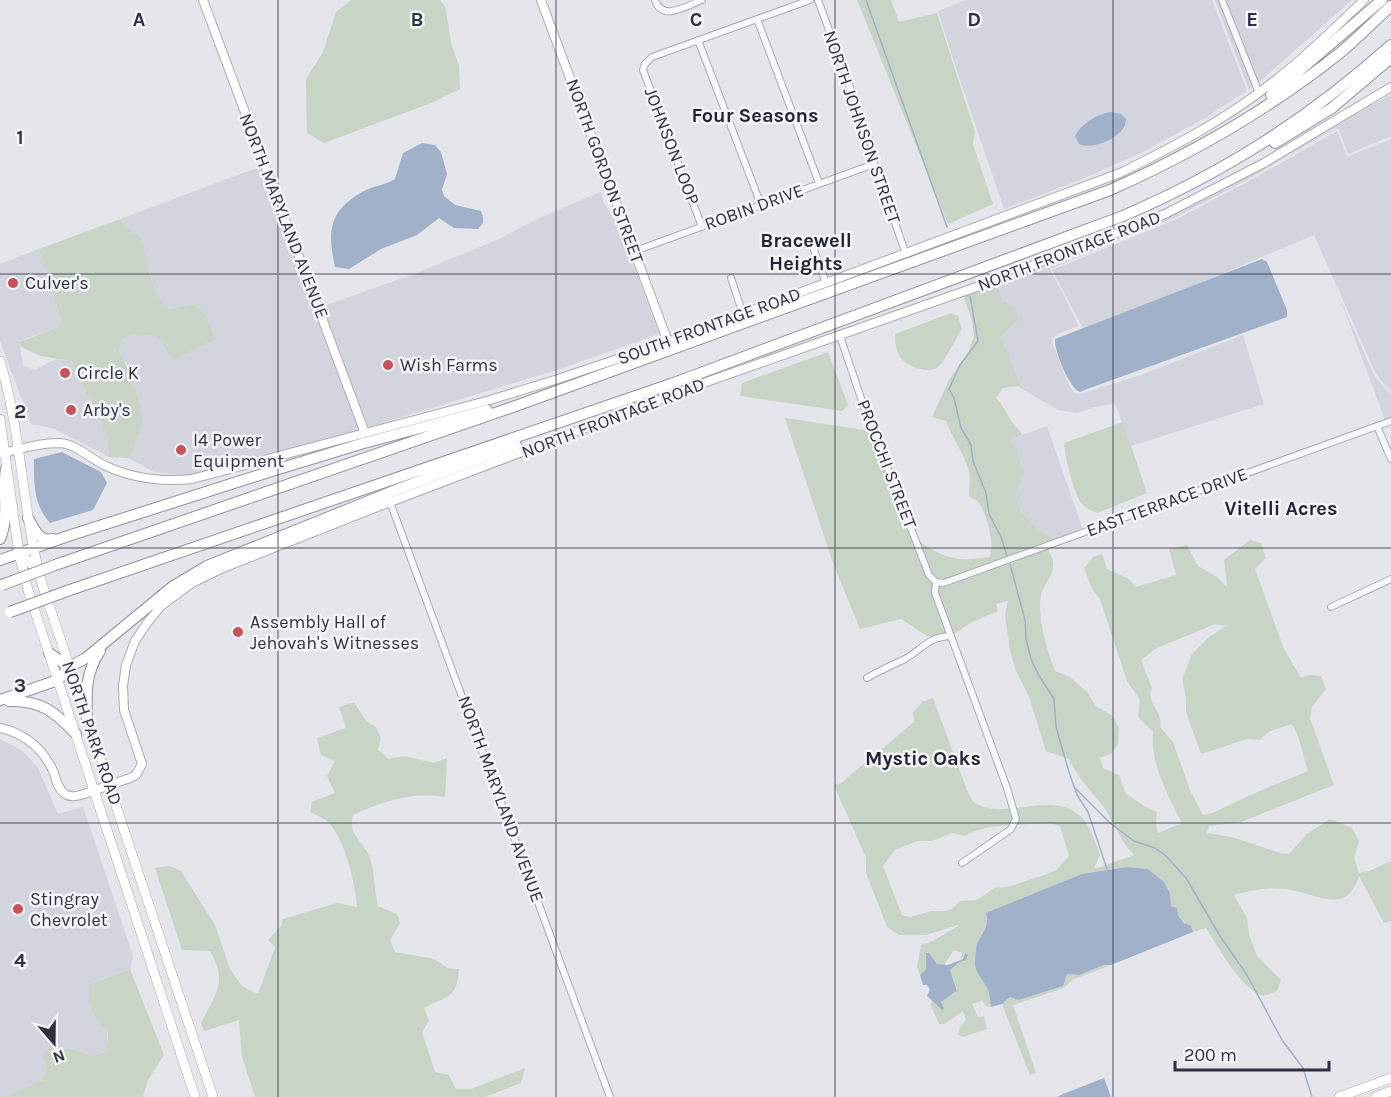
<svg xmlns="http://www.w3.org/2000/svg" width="1391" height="1097" font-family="Karla,sans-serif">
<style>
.built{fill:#d2d5dd}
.green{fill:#c8d5c6;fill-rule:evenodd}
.water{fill:#a1b1c9}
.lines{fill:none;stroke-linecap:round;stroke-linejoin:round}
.stream{stroke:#a1b1c9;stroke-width:1.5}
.street-casing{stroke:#a9acb5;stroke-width:8}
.secondary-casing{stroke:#a9acb5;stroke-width:10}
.primary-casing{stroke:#a4aab6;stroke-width:10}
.highway-casing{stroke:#8c92a1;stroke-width:12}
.street{stroke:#f7f8fa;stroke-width:6}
.secondary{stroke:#fff;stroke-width:8}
.primary{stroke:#fff;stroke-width:9}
.highway{stroke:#fff;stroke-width:10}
.highway-bridge-casing{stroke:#8c92a1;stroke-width:12;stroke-linecap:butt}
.highway-bridge{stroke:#fff;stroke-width:10}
.grid{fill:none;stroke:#2c3243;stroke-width:1.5;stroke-opacity:0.55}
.poi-dot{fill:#c95158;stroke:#f4f5f8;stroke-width:2}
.labels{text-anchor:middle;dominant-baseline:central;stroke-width:5;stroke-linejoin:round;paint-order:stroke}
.street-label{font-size:18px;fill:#2c3243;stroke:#f4f5f8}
.poi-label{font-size:18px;fill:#2c3243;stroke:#f4f5f8;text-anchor:start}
.neighbourhood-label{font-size:20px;font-weight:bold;fill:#1e2434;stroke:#f4f5f8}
.grid-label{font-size:20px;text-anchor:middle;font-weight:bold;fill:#2c3243;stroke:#f4f5f8;stroke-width:5;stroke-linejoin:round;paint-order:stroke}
</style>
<rect width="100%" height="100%" fill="#e4e6eb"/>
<path class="built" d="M966,0H1212L1247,91L1205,118L1143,152L1080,180L1004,209L954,62L938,11Z
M1215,0H1219L1236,42L1252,87L1249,90Z
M1226,0H1352L1257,84Z
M1391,95V136L1348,154L1339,130L1336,128L1250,178L1176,217L1050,269L1079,326L1058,334L1053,338L1052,342L1067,381L1074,393L1080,394L1141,375L1243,335L1264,404L1131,446L1115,404L1094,407L1077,413L1058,410L1022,389L1001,336L1015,307L1003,301L996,283L1106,241Z
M1337,131L1347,157L1391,139V392L1376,374L1314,235L1179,292L1083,328L1052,270L1177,219L1251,180Z
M262,166L361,430L192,476L154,472L129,458L140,435L128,366L119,351L124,338L132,335L145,334L158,337L165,346L195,304L169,309L160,302L154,288L140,236L126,228L120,219Z
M601,192L604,203L620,228L659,334L554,371L366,428L321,307L419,272L497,240L541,217Z
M39,249L63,325L19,341L23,365L34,370L56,359L71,361L107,436L109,457L55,429L31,424L0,341V264Z
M1339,296L1374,375L1391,395V418L1385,420Z
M1047,426L1083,530L1053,541L1054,538L1036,529L1021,511L1016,498L1024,471L1012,439Z
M0,739L23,751L38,768L58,814L83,807L133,956L130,969L90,984V1005L93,1013L106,1027L107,1034L108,1043L104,1052L94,1056L71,1049L50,1047L46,1075L43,1080L4,1097H0Z"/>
<path class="green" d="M351,0H440L445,6L452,47L459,65L460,89L431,103L324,143L307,133L306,79L323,52L336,12Z
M857,0H891L899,22L937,13L975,132L973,144L993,204L948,224Z
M120,219L126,228L140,236C149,258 149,295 169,309L195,304L206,317L215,339L173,360L158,337C146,335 135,333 124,338L119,351C127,364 143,407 142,422C141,435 135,446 129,458L109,457L107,436L71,361L41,356L21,347L19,342L63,325L39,249Z
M996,283L1003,301L1015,307L1019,319L1001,336L1022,389L1018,386L1003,388L996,398C1003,405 1005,411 1010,419C1014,426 1019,428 1022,435L1012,439L1024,471L1016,498L1021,511L1036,529L1054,538L1053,541L943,580C928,578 924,554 919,541C944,559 959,562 989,557C996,546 986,510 977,501C974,499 971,498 969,496C969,488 971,478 969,471C964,453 952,438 946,421L932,417L949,380L968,353L974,336L972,321L963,295Z
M951,313L958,316L962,329C955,339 947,358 939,366C930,375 907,367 900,357C896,350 895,342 895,334Z
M828,352L848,405L842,411L740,396L742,383Z
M785,418L871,431L935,585L946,587L1048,549C1049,553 1053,557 1053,562C1055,574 1045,582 1042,592C1035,613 1048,652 1055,671L1070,677L1087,692L1096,706L1113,716L1119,728L1118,745L1112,753L1100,758L1103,768L1119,775L1126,794L1146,807L1157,812L1156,824L1158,833L1182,823C1168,796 1150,763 1153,732L1138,717L1140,700L1127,681L1100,599L1092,589L1084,568L1093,557L1102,554L1107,569L1129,579L1136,587L1176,575L1169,549L1187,545L1198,566L1217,577L1227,587L1224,560L1250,540L1261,543L1266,558L1255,569L1284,649L1301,678L1309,675L1321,676L1326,689L1312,707L1310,718L1334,785L1241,822L1209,826L1207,833L1232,837L1280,853L1289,854L1307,834L1330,819L1352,828L1359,841L1354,858L1359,873L1369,871L1391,861V921L1384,923L1359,876C1346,918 1316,892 1285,889C1268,887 1250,890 1234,895L1247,918L1249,934L1257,956L1281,980L1277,991L1264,996C1240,989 1220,949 1206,928L1193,932L1171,906L1170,893L1163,881L1148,869L1127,867L1083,874L989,921C986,928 976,943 976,948C973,969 979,969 987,988C990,995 990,1000 991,1007L986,1006L982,1001L972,1004L978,1017L984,1016L987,1029L963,1037L958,1035L960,1027L966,1020L963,1011L945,1024H939L930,1004L932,1001L943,1010L941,1002L949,996L956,993L957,989L950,970L958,963L964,961L965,953L961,960L962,953L954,950L944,965L937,964L929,953L926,957V969L920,975L917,967L921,945L933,941L961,924L926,935H899L887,927L866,873V858L834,785L841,783L914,722L913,712L922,702L933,698L967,790C969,793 971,800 974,802C1003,824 1057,785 1085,821C1092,831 1096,844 1100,855L1094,868L1101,867L1134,855C1120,841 1114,822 1103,806C1089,788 1080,781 1069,759L1046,751L1029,697L1016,671L1010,651L1005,615L1008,601L996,604L998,611L972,622L948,638L927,636L901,619L860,629L833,563ZM1215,624L1226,626L1208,638L1192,654L1182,679L1186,698V712L1201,754L1247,739L1260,740L1268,732L1291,724C1300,733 1303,758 1308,771L1248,796L1213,813L1203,815L1190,790L1173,742L1160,727C1164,711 1145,703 1152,688L1141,660L1155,649ZM1050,823L1060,826L1069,856L1056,870L1041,876L1008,887L994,888L977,900L960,901L952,909L944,911H931L911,917L902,915L883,866L895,850L917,841H932L952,833L965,836C985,823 1026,825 1050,823Z
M1123,422L1147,493L1097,513C1092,511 1085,508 1081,503C1073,491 1065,457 1064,443Z
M354,702L366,721L376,727L381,738L378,750L389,759L404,756L434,763L447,758L445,797C409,792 385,801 353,815C347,835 364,841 370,858C375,874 374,890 378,906L397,914L400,923L390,940L395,952C403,954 429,957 433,959C447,965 442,969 459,969C457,1000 447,995 424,1008L429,1021L422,1032L435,1072L449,1075L456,1089H471L525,1068L521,1083L485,1097H255L242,1057L239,1020L204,1031L201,1023C216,993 228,983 210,951L182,950L155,868L170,866L181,871L215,925L230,969L242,986L258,994L275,947L268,940L281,926L283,919L337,903L357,907C355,883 345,838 327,821C322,817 315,815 310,812L312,802L335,793L327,776L335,761L321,755L317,738L346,728L339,707Z
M1109,964L1111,965L1072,980L1064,988L1013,1005L1036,1073L1030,1075L1002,1004L1010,997L1018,1000L1066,978L1067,974L1071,973L1074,975Z
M130,969L164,1055L148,1080L143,1097H4L43,1080L47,1068L43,1055L50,1047L71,1049L94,1056L104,1052C114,1028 103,1030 93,1013C88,1005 89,993 90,984Z"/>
<path class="water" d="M1111,112L1121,114L1126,119C1127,136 1093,151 1079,144L1075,136C1082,123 1097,114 1111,112Z
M422,143L435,145L441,152L447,174L442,190L444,196L455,205L481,211L483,217V223L478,229L454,228L439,218L417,235L381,249L349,269L335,267C327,231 329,210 364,191C374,186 385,185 395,179L403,153Z
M1262,259L1267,262L1287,310V317L1087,389L1080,392C1069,388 1054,350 1055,339Z
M62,452L101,472L107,483L93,510L50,523C33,504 34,483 34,459Z
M1127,867L1148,869L1163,881L1170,893L1171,906L1177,908L1178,915L1184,923L1191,926L1193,932L1111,965H1104L1079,975L1067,974L1063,986L1018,1000L1010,997L1002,1004L991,1007C990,1000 990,995 987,988C984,980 974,972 975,962C975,959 976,946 977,944C982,932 990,927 986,913L1082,874Z
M926,953H929L937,964L948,965L963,959L965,953L968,955L966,960L958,963L950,970L957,991L941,1002L944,1009L942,1010L927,996L930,990L927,985H923L920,975L926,969Z
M1104,1078L1111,1097H1057L1063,1094Z"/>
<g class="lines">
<path class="stream" d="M866,0L947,227
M970,296L978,341L960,365L949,389L954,398L961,428L971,445L973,461L986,493L989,514L1001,537L1007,556
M1010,564L1025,620L1026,639L1031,659L1038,674L1054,699L1056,727L1069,772L1077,795L1088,812L1107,869
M1074,787L1110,823L1134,841L1155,848L1166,856L1186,878L1220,936L1247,975L1282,1040L1303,1068L1312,1097"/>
<defs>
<path id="street" d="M655,0C662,22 686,6 702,0
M818,0L873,150L874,164L906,254
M1222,0L1259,93
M757,19L819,183
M698,40L761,205
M702,227L643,70L645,64L652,57L810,0
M813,247L826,283
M635,251L874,164
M731,278L743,314
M840,336L866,413L929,575L936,582L944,583L1391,421
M1377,426L1391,459
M390,502L610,1097
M936,582L935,593L1007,788L1016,819L1011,829L962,863
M1331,607L1391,579
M867,678C879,671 892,665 905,659C923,649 927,637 951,636"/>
<path id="secondary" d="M203,0L365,433
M541,0L668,342
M0,454C19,449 40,443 60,443C76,444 91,459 106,466C134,479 162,482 192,479L490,400L558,379L668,342L1120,173C1175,146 1230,117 1278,78C1309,54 1336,27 1364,0
M0,728C24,733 44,749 54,773C56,780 58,789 65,794C71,798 77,796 84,794L130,778L136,775L142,764L124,710L123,686L126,665L135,641L147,623L161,606L192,583L223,568L390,502L712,380L982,285L1165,214L1264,163L1391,87"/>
<path id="primary" d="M0,361C22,434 22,511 42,584L213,1097
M0,419L19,554L28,590L195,1097
M1339,1097L1391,1078
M1376,1097L1391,1091"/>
<path id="highway" d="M1271,95L1382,0
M1275,143L1332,108L1391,58
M28,518C34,529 39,542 53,539
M0,539C10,514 2,494 6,469
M19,554L38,569
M0,560L68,536L275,470L364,443L487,410
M58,564L510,408L1110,190C1193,153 1270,109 1341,52C1358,38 1374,21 1391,6
M67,591L671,384L1123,216C1225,172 1308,119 1391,45
M49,653L69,667
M0,700L58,680L69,667L86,658L172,587L207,566L401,488L516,445
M9,701C41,700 55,712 76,734
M87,720C86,695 85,673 100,651"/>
</defs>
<use href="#street" class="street-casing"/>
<use href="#secondary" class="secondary-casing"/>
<use href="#primary" class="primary-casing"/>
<use href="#highway" class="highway-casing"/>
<use href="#street" class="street"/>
<use href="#secondary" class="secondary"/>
<use href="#primary" class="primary"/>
<use href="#highway" class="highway"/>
<defs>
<path id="highway-bridge" d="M2,585L58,564
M10,612L67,591"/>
</defs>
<use href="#highway-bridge" class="highway-bridge-casing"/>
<use href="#highway-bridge" class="highway-bridge"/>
</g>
<path class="grid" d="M278,0V1097M556,0V1097M835,0V1097M1113,0V1097M0,274H1391M0,548H1391M0,823H1391"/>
<g class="poi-dot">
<circle cx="13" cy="283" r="6"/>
<circle cx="388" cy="365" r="6"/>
<circle cx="65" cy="373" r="6"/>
<circle cx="71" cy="410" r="6"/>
<circle cx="181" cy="450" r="6"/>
<circle cx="238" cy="632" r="6"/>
<circle cx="18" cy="909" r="6"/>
</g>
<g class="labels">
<g class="street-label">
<text transform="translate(862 127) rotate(71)">NORTH JOHNSON STREET</text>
<text transform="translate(672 146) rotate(69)">JOHNSON LOOP</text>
<text transform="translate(605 171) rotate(70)">NORTH GORDON STREET</text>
<text transform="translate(754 207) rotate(-20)">ROBIN DRIVE</text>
<text transform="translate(284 216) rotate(69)">NORTH MARYLAND AVENUE</text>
<text transform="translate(1069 251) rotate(-21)">NORTH FRONTAGE ROAD</text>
<text transform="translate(709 326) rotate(-20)">SOUTH FRONTAGE ROAD</text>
<text transform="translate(613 418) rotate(-21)">NORTH FRONTAGE ROAD</text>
<text transform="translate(887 464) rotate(69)">PROCCHI STREET</text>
<text transform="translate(1167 502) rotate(-20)">EAST TERRACE DRIVE</text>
<text transform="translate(92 733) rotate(71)">NORTH PARK ROAD</text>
<text transform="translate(501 799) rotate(70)">NORTH MARYLAND AVENUE</text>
</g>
<g class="poi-label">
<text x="25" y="283">Culver's</text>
<text x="400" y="365">Wish Farms</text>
<text x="77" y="373">Circle K</text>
<text x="83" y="410">Arby's</text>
<text x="193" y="440">I4 Power<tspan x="193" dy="21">Equipment</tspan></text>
<text x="250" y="622">Assembly Hall of<tspan x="250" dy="21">Jehovah's Witnesses</tspan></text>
<text x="30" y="899">Stingray<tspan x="30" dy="21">Chevrolet</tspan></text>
</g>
<g class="neighbourhood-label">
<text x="755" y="115">Four Seasons</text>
<text x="806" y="240">Bracewell<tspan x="806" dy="23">Heights</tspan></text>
<text x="1281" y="508">Vitelli Acres</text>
<text x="923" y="758">Mystic Oaks</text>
</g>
</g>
<g class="grid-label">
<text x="139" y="26">A</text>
<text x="417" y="26">B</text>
<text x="696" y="26">C</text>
<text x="974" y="26">D</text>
<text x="1252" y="26">E</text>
<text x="20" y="144">1</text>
<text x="20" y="418">2</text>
<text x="20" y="692">3</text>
<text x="20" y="967">4</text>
</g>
<g transform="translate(54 1043) rotate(160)" stroke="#f4f5f8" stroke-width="4.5" paint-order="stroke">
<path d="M0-4.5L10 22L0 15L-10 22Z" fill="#2c3243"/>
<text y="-9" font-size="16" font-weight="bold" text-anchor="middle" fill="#2c3243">N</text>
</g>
<path d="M1175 1061v9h154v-9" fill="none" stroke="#2c3243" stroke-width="3"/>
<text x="1184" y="1061" font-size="18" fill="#2c3243" stroke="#f4f5f8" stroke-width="4.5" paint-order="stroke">200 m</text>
</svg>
